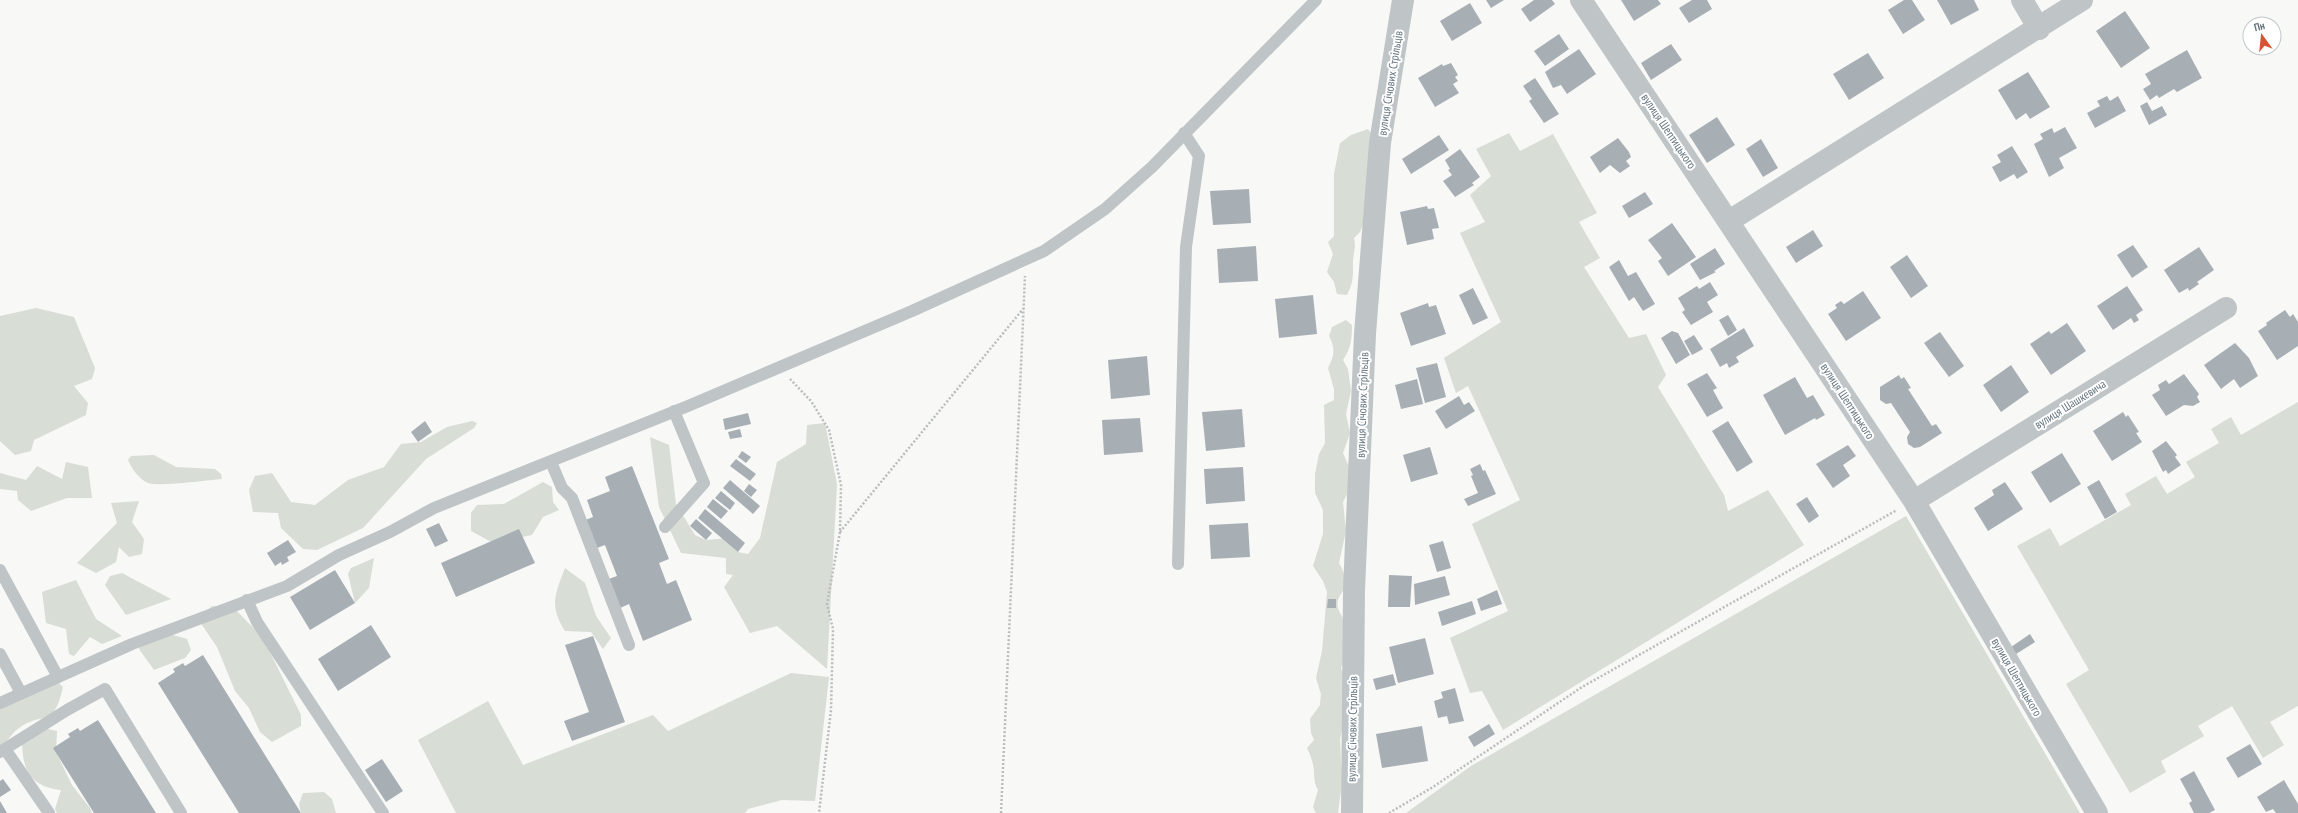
<svg xmlns="http://www.w3.org/2000/svg" width="2298" height="813" font-family="'PT Sans Narrow',sans-serif">
<style>
.green{fill:#d8ddd5}
.building{fill:#a7afb5}
.lines{fill:none;stroke-linecap:round;stroke-linejoin:round}
.path{stroke:#babdbf;stroke-width:2.5;stroke-dasharray:2 2;stroke-linecap:butt}
.service{stroke:#bfc4c7;stroke-width:12}
.minor{stroke:#bfc4c7;stroke-width:22}
.labels{text-anchor:middle;dominant-baseline:central;stroke-width:4;stroke-linejoin:round;paint-order:stroke}
.street-label{font-size:12px;fill:#65757f;stroke:#fff}
</style>
<rect width="100%" height="100%" fill="#f8f8f6"/>
<path class="green" d="M1368,129L1375,139L1364,222L1360,232L1354,238C1356,247 1354,251 1353,260C1353,274 1354,282 1347,295L1337,294L1334,282L1327,272L1333,254L1328,242L1334,236V174L1340,143L1351,135Z
M1509,133L1520,151L1553,134L1597,213L1579,222L1600,258L1584,267L1629,338L1646,334L1666,375L1658,387L1724,495L1728,511L1768,490L1804,545L1503,730L1482,691L1470,693L1450,638L1508,611L1472,524L1520,500L1468,386L1456,393L1444,358L1501,322L1460,233L1485,222L1470,195L1491,176L1476,149Z
M36,308L74,317L95,368L92,379L74,386L88,403L86,415L34,440L31,451L15,455L0,441V316Z
M1346,320L1352,325C1352,339 1351,348 1343,360L1348,369L1351,391L1346,414L1350,433L1343,453L1353,476L1352,485L1343,502L1346,531L1339,563C1356,593 1334,590 1338,608C1339,612 1342,616 1343,619C1347,634 1347,655 1341,668L1345,679L1344,721L1340,739L1342,783L1338,813H1316L1313,807L1318,790C1312,780 1316,772 1312,761C1311,757 1309,752 1307,748L1314,740L1311,733L1310,719L1320,705L1321,694L1316,678L1322,651L1327,592L1323,581L1313,566L1323,534V510L1315,493V474L1319,454L1325,443L1324,405L1334,400V389L1328,368C1334,356 1336,349 1329,336L1332,327Z
M2298,402V706L2270,722L2284,745L2263,758L2232,706L2198,726L2204,736L2161,761L2166,772L2130,793L2066,684L2089,670L2017,546L2050,528L2060,546L2131,505L2125,494L2156,476L2167,494L2195,477L2186,462L2219,443L2211,429L2231,417L2241,435Z
M472,421L477,423L474,428L426,459L363,528L317,550L303,549L281,528L278,513L253,512L249,490L255,476L272,473L291,502L315,505L348,480L384,467L401,444L421,442L447,427Z
M825,423L837,484L827,669L777,626L750,633L724,587L733,575L726,574V558L681,553L659,507L650,437L669,445L676,504L695,535L706,540L728,538L738,552L748,554L760,538L777,462L806,444L807,425Z
M154,455L176,467L215,469L221,474L222,479C208,480 159,487 148,483C139,479 132,469 128,460L131,456Z
M66,462L88,467L92,498H67L31,511L18,500L17,491L0,489V473L26,480L37,466L62,479Z
M543,482L552,487L553,502L559,510L543,517L532,535L493,543L471,531V513L477,505L504,504Z
M139,501L132,522L144,539L142,554L129,557L119,547L116,562L96,573L77,563L117,523L111,503Z
M1906,516L2080,813H1406L1471,766Z
M374,558L369,588L355,603L348,574L351,568Z
M565,568L585,583L596,616L611,638L603,649L591,632L565,631C549,606 555,594 565,568Z
M122,573L171,599L126,615L105,585L110,576Z
M76,580L96,619L122,636L102,644L90,637L74,656L69,654L66,629L46,623L42,592Z
M212,606L235,609L263,638L301,715V726L272,742L260,732L249,708L235,691L217,647L202,625L203,614Z
M159,631L187,639L191,650L185,658L154,670L139,649L142,636Z
M791,673L829,677L815,801L782,800L748,809L745,813H456L418,740L488,701L523,765L653,715L668,731Z
M59,683L63,687C53,730 45,710 19,728C12,733 6,743 0,750V700L46,684Z
M34,726L57,731L56,752L72,785L90,808L92,813H57L55,809L61,790C28,786 22,768 22,738Z
M324,792L332,799L336,813H301L299,804L303,793Z"/>
<path class="building" d="M1486,0H1504L1491,8Z
M1534,0H1552L1555,4L1530,22L1521,9Z
M1621,0H1658L1661,4L1634,21Z
M1692,0H1707L1712,9L1689,23L1679,8Z
M1904,0H1912L1925,20L1903,34L1888,10Z
M1937,0H1974L1979,10L1951,25Z
M1470,3L1482,23L1452,41L1440,21Z
M2125,11L2150,48L2121,68L2096,31Z
M1559,34L1569,49L1545,66L1534,51Z
M1671,44L1682,60L1651,80L1641,63Z
M1579,49L1596,74L1567,94L1561,85L1553,88L1545,72Z
M2187,50L2202,78L2177,92L2174,89L2159,98L2157,95L2150,100L2143,89L2151,84L2145,74Z
M1868,53L1884,78L1849,100L1833,74Z
M1451,63L1458,75L1455,77L1458,81L1453,84L1459,93L1435,107L1418,78L1442,64L1443,66Z
M2028,72L2050,107L2030,119L2026,113L2016,120L1998,90Z
M1535,78L1559,114L1544,123L1529,101L1532,99L1523,86Z
M2107,96L2110,101L2118,96L2126,111L2095,128L2087,113L2100,106L2097,101Z
M2147,102L2152,111L2162,106L2167,115L2149,125L2140,106Z
M1717,117L1735,145L1707,163L1689,135Z
M2065,127L2077,148L2059,158L2064,168L2049,177L2034,144L2043,139L2040,134L2052,128L2054,133Z
M1439,135L1449,150L1411,174L1402,159Z
M1618,138L1629,152L1631,157L1626,161L1630,166L1620,173L1610,165L1600,173L1590,157Z
M1761,139L1778,168L1763,177L1746,149Z
M2012,146L2028,172L2017,179L2014,174L2000,182L1992,167L2001,162L1997,155Z
M1460,149L1480,177L1472,183L1474,185L1455,197L1443,181L1452,175L1448,170L1450,169L1445,160Z
M1249,189L1251,223L1213,225L1210,191Z
M1645,192L1653,204L1629,218L1622,206Z
M1427,206L1428,209L1434,208L1439,228L1432,229L1434,239L1407,245L1400,212Z
M1672,223L1696,257L1668,276L1658,261L1662,258L1648,240Z
M1813,230L1823,246L1796,263L1786,247Z
M2133,245L2148,267L2132,278L2117,255Z
M1256,246L1258,281L1219,283L1217,249Z
M2199,247L2214,270L2197,282L2199,284L2189,291L2188,288L2179,293L2164,270Z
M1715,248L1725,264L1714,271L1716,272L1700,280L1690,264Z
M1907,255L1928,286L1911,298L1890,267Z
M1619,260L1628,276L1636,272L1655,304L1643,311L1634,297L1629,301L1609,267Z
M1710,282L1718,295L1707,302L1713,312L1691,325L1682,312L1685,310L1678,298L1697,286L1699,289Z
M2127,286L2143,310L2136,315L2139,320L2134,323L2131,318L2113,330L2097,306Z
M1473,288L1488,318L1473,325L1459,295Z
M1863,291L1881,318L1846,341L1828,314L1837,308L1835,305L1841,301L1844,304Z
M1313,295L1317,334L1279,338L1275,299Z
M1428,303L1429,307L1436,305L1446,334L1411,346L1400,313Z
M2285,310L2290,317L2293,314L2298,322V346L2277,360L2258,331L2267,325L2266,323Z
M1728,315L1737,330L1728,336L1719,320Z
M2067,323L2086,351L2051,375L2030,344L2049,331L2051,334Z
M1744,328L1754,346L1736,357L1739,362L1729,368L1727,363L1720,367L1710,349Z
M1672,331L1678,333L1690,355L1676,364L1661,338Z
M1940,332L1964,366L1949,377L1924,343Z
M1694,335L1703,349L1692,355L1684,341Z
M2235,343L2249,358L2258,376L2240,388L2234,379L2221,389L2204,365Z
M1147,356L1150,395L1111,399L1108,360Z
M1437,363L1446,397L1425,403L1416,368Z
M2011,365L2029,392L2001,412L1983,385Z
M1707,373L1717,388L1713,390L1723,408L1707,417L1687,384Z
M2184,374L2199,394L2197,397L2200,402L2193,406L2184,405L2166,416L2152,395L2160,390L2158,385L2166,380L2169,384Z
M1899,375L1901,379L1904,377L1911,388L1908,389L1932,426L1936,424L1942,433L1920,447L1914,448L1908,444L1907,437L1910,432L1891,403L1886,404L1880,400V387Z
M1795,377L1807,398L1813,395L1825,415L1816,420L1815,418L1785,435L1763,395Z
M1417,379L1423,404L1401,409L1395,385Z
M1459,396L1464,405L1469,402L1475,411L1446,429L1435,411Z
M1242,409L1245,447L1206,451L1202,412Z
M2123,412L2126,417L2128,415L2139,432L2136,433L2142,442L2112,461L2093,431Z
M748,413L751,424L725,430L723,419Z
M1140,418L1143,452L1104,455L1102,420Z
M425,421L432,432L418,442L411,432Z
M1728,421L1753,462L1737,472L1712,431Z
M740,429L742,437L730,439L728,432Z
M2166,441L2177,455L2175,457L2181,465L2168,474L2166,470L2163,472L2152,451Z
M1848,445L1856,456L1843,465L1850,476L1833,488L1816,464Z
M1430,447L1438,474L1411,482L1403,455Z
M742,451L751,457L746,463L738,457Z
M2062,453L2081,484L2050,503L2031,472Z
M736,459L756,474L750,481L730,466Z
M1480,464L1483,471L1485,470L1496,494L1468,506L1464,499L1478,493L1471,476L1473,475L1470,469Z
M632,466L669,559L659,563L667,584L676,580L692,620L643,641L629,604L618,609L606,580L617,576L605,545L594,549L583,521L593,517L587,500L610,491L605,477Z
M1243,467L1245,501L1206,504L1204,469Z
M730,480L760,506L753,514L723,488Z
M2099,480L2117,512L2105,519L2087,487Z
M2005,482L2023,509L1988,531L1974,508L1994,495L1992,490Z
M749,484L757,490L751,497L744,491Z
M721,491L735,503L730,510L715,498Z
M1807,497L1819,516L1809,523L1796,504Z
M713,499L728,511L721,519L707,507Z
M705,509L745,543L738,552L698,518Z
M696,519L712,533L706,540L690,526Z
M439,523L448,541L435,547L426,529Z
M1248,523L1250,557L1211,559L1209,525Z
M519,529L535,563L456,597L441,563Z
M288,540L296,552L287,557L289,561L282,565L281,562L275,566L267,553Z
M1443,541L1451,568L1437,572L1429,545Z
M335,570L355,603L310,630L290,597Z
M1389,575L1412,576L1410,607H1388Z
M1445,576L1450,595L1415,605L1414,584Z
M1497,590L1502,604L1481,611L1477,599Z
M1328,599H1336V608H1327Z
M1472,601L1476,614L1442,626L1438,612Z
M371,625L391,657L338,691L318,659Z
M2030,634L2035,642L2016,654L2011,647Z
M593,636L625,722L572,741L564,721L589,712L565,645Z
M1425,638L1434,674L1398,683L1389,647Z
M203,655L301,813H239L158,683L175,672L173,669L183,663L185,666Z
M1393,674L1396,685L1376,690L1373,679Z
M1455,688L1464,721L1449,724L1447,716L1438,718L1434,701L1443,698L1441,692Z
M98,720L156,813H94L53,748L70,737L68,734L78,728L80,731Z
M1489,724L1495,734L1474,747L1468,737Z
M1422,726L1428,761L1382,768L1376,734Z
M2250,744L2262,764L2238,778L2226,758Z
M382,759L403,791L386,802L365,770Z
M2194,771L2215,810L2209,813H2194L2189,803L2192,801L2180,779Z
M3,779L11,790L0,797V781Z
M2284,780L2298,804V813H2276L2273,809L2266,812L2257,797Z
M0,801L7,813H0Z"/>
<g class="lines">
<path class="path" d="M790,379L811,401L829,430L841,485L840,532L827,604L833,629L831,710L819,813
M840,532L1023,309
M1001,813L1025,276
M1389,813L1433,787L1582,687L1897,510"/>
<path class="service" d="M551,462L562,488L572,498L629,645
M665,527L704,483L674,411
M1178,564L1186,247L1199,156L1184,133
M0,570L58,677
M247,600L257,622L383,813
M0,654L21,693
M0,703L132,644L287,586L339,555L390,532L434,508L688,406L912,311L1044,251L1105,209L1152,167L1316,0
M5,749L49,813
M0,752L67,710L105,689L181,813"/>
<path class="minor" d="M1581,0L1914,501L2097,813
M2022,0L2039,29
M1729,221L2082,0
M1914,501L2226,308
M1352,813L1354,590L1365,334L1380,143L1403,0"/>
</g>
<g class="labels">
<g class="street-label">
<text transform="translate(1390 83) rotate(-81)">вулиця Січових Стрільців</text>
<text transform="translate(1669 131) rotate(56)">вулиця Шептицького</text>
<text transform="translate(1848 401) rotate(57)">вулиця Шептицького</text>
<text transform="translate(2070 404) rotate(-32)">вулиця Шашкевича</text>
<text transform="translate(1362 405) rotate(-88)">вулиця Січових Стрільців</text>
<text transform="translate(2017 677) rotate(60)">вулиця Шептицького</text>
<text transform="translate(1352 729) rotate(-89)">вулиця Січових Стрільців</text>
</g>
</g>
<g transform="translate(2262 36) rotate(345)"><circle r="19" fill="#ffffff" stroke="#c1c8cc"/>
<path d="M0-3L7 15L0 10L-7 15Z" fill="#d85336"/>
<text y="-6" font-size="11" font-weight="bold" text-anchor="middle" fill="#65757f">Пн</text>
</g>
</svg>
